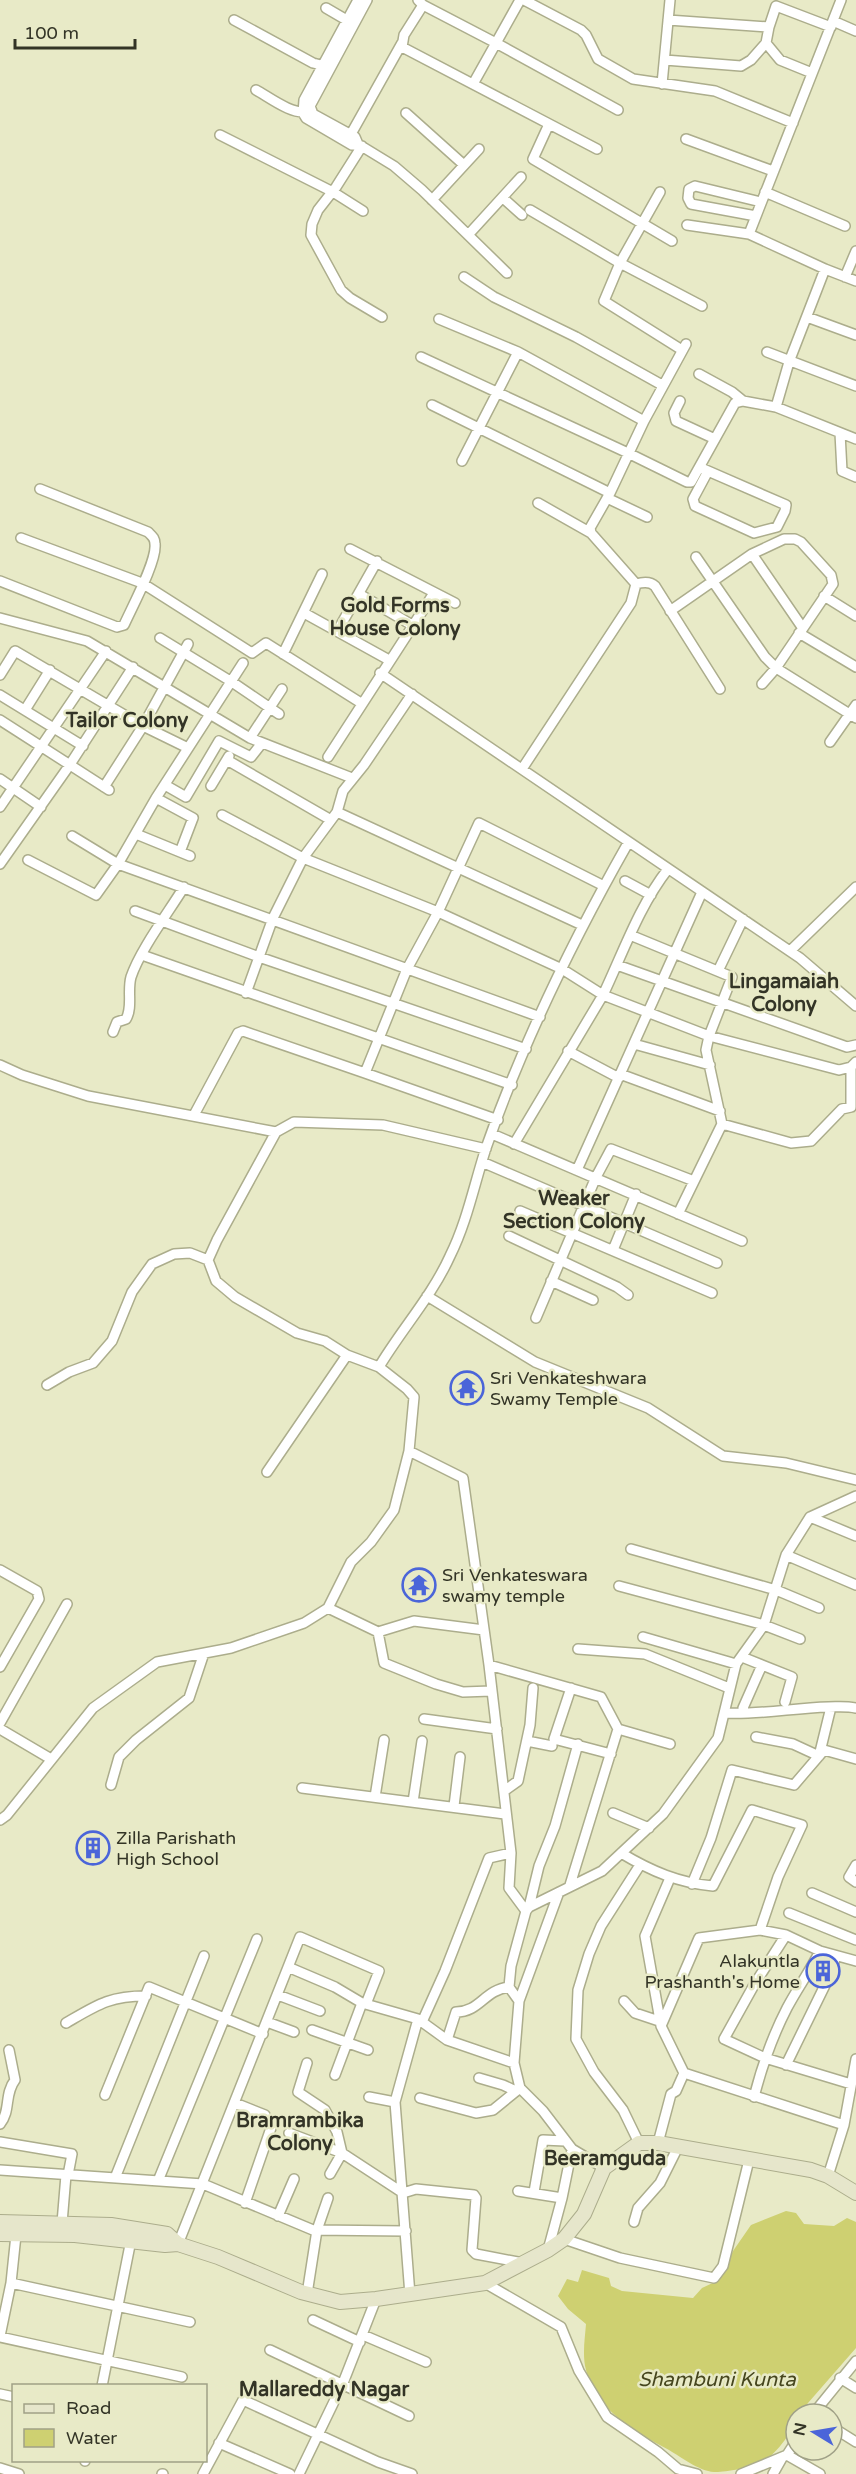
<svg xmlns="http://www.w3.org/2000/svg" width="856" height="2474" font-family="'Varela Round',sans-serif">
<style>
.water{fill:#ced071}
.lines{fill:none;stroke-linecap:round;stroke-linejoin:round}
.minor-casing{stroke:#acad8c;stroke-width:12}
.secondary-casing{stroke:#acad8c;stroke-width:16}
.minor{stroke:#fff;stroke-width:9}
.secondary{stroke:#e6e6cb;stroke-width:14}
.labels{text-anchor:middle;dominant-baseline:central;stroke-width:5;stroke-linejoin:round;paint-order:stroke}
.poi-label{font-size:18px;fill:#333426;stroke:#e8eac7;text-anchor:start}
.neighbourhood-label{font-size:20px;font-weight:bold;fill:#333426;stroke:#e8eac7}
.water-label{font-size:20px;font-style:italic;fill:#46461e;stroke:#e8eac7}
</style>
<rect width="100%" height="100%" fill="#e8eac7"/>
<path class="water" d="M786,2211L796,2213L804,2224L834,2226L847,2218L856,2222V2348L808,2403L801,2414H796C796,2430 774,2457 759,2464C753,2467 721,2473 714,2472C699,2471 681,2457 669,2450C635,2432 596,2410 586,2370C582,2355 585,2338 586,2324L568,2309L558,2296L567,2279L578,2282L582,2270L609,2278L611,2286L622,2291L693,2298L702,2288L719,2280L733,2251L751,2225Z"/>
<g class="lines">
<defs>
<path id="minor" d="M358,0L304,100L303,113L306,118L352,145L358,144L394,166L422,190L507,273
M418,0L423,5L404,35L402,47L597,149
M524,0L581,30L586,35L598,59L633,79L715,91L793,123
M423,5L496,43L520,0
M326,8L350,22
M234,20L313,63L325,66
M668,20L769,27L766,43L780,60L812,73
M833,21L856,31
M769,27L776,6L831,27
M665,60L741,66L751,60L766,43
M473,84L496,43L618,110
M662,84L670,0
M256,90C269,97 293,116 308,111
M406,113L464,165
M549,124L533,159L672,241
M351,134L402,43
M220,135L333,192L363,211
M686,139L773,171
M358,144L355,137L313,114L310,106L367,0
M362,146L336,187L318,210L312,224L311,235L341,290L350,298L382,317
M660,192L620,263L604,301L682,350
M765,192L845,226
M503,198L522,215
M432,200L479,149
M530,210L620,263L702,306
M756,216L691,204L688,198L689,189L695,186L761,202
M749,234L841,0
M468,235L521,177
M825,269L856,281
M464,277L494,297L576,337L662,385
M845,277L856,251
M807,317L856,335
M439,319L518,352L644,421
M767,352L856,386
M421,357L628,453L687,482H691L735,403L743,401L776,407L789,362L825,269L749,234L687,225
M699,374L732,392L743,401
M680,401L674,413L676,421L715,439
M432,405L610,493
M776,407L856,439
M840,433L842,471L856,477
M462,461L518,352
M701,468L708,471L786,505L785,511L777,527L754,533L695,506L693,499L708,471
M607,498L647,517
M538,503L591,533
M21,538L142,583L252,653L266,643L361,703
M350,549L455,603
M752,554L802,627
M696,557L765,657L776,668L856,718
M0,581L117,627L124,625C132,607 157,561 155,544C155,538 152,536 148,532L40,489
M636,584C643,582 650,581 655,586L720,689
M359,594L412,625
M824,596L856,616
M670,611L752,554L784,539H795L801,542L831,575L833,584L776,668L762,684
M304,613L389,660
M0,618L87,641L250,738L352,778
M338,630L377,561
M799,633L856,667
M160,638L232,682L279,714
M283,654L322,574
M380,673L800,958L856,1006
M0,675L15,651L143,726L188,748
M412,694L364,765L343,791L337,812L582,925
M0,695L83,746
M25,710L50,670
M0,720L109,790
M250,738L282,689
M830,742L856,705
M328,757L434,593
M227,760L331,820
M522,769L631,603L636,584L591,533L590,528L610,493L644,421L686,344
M0,779L41,807
M165,785L186,797L219,741L251,757L262,743
M211,786L229,756
M104,787L143,726L188,644
M156,798L193,818L180,852
M0,807L106,651
M222,815L303,858L438,912L562,969L603,995C623,953 639,906 668,869
M136,834L190,856
M72,836L118,864L540,1017
M28,860L96,895L118,864L156,798L243,663
M0,864L69,766L133,667
M625,881L651,895
M135,911L259,957L526,1049
M630,935L732,977L709,1036L706,1050L722,1124L678,1214
M790,951L856,887
M142,955L512,1085
M617,965L847,1047L856,1045
M718,971L743,919
M246,993L273,918L303,858L337,812
M113,1032L117,1022L126,1019C133,1007 127,991 131,977C140,950 168,913 184,887
M634,1044L710,1065
M568,1051L619,1078
M0,1065L22,1075L88,1096L276,1132
M365,1073L498,1120
M620,1074L720,1111
M194,1115L238,1033L243,1031L365,1073L407,969L438,912L479,823L604,886
M722,1124L791,1143L811,1141L842,1109L851,1107V1067
M492,1134L742,1241
M514,1144L603,995L709,1036L839,1070L851,1067L856,1062
M482,1162L717,1263
M577,1170L702,892
M520,1211L712,1293
M509,1236L617,1287L628,1295
M613,1250L636,1194
M551,1281L593,1300
M427,1296L535,1362L648,1408L723,1456L786,1463L856,1480
M536,1318L596,1177L611,1149L694,1181
M379,1367C401,1330 432,1296 450,1256C467,1222 474,1185 486,1148C523,1042 573,940 628,843
M47,1385L69,1372L93,1363L112,1341L132,1292L152,1264L174,1254L190,1253L208,1260
M409,1451L463,1478L489,1665L511,1853L509,1888L526,1911L511,1966L509,1987L519,2001L514,2063L520,2088L543,2111L572,2149L604,2168
M267,1472L347,1355
M810,1517L856,1536
M631,1549L776,1590L819,1608
M786,1555L856,1585
M0,1570L37,1591L39,1599L0,1667
M619,1586L764,1625L800,1639
M328,1608L378,1632L384,1663L436,1684L463,1692L491,1691
M378,1632L414,1621L484,1630
M643,1637L736,1664
M578,1649L645,1654L729,1688
M742,1657L792,1677L785,1702
M489,1665L601,1697L618,1729L570,1885
M571,1688L554,1739L611,1754
M743,1708L762,1665
M724,1713C759,1715 793,1708 828,1707C838,1707 846,1706 856,1708
M424,1719L497,1729
M0,1723L67,1604
M0,1729L51,1759
M618,1729L670,1744
M756,1737L793,1744L819,1756L831,1707
M527,1741L552,1746
M111,1785L119,1757L136,1740L189,1698L204,1653
M302,1788L505,1814
M504,1791L518,1781L530,1725L533,1688
M375,1797L384,1740
M413,1802L422,1741
M454,1806L460,1757
M613,1813L649,1828
M0,1820L7,1815L93,1708L157,1662L231,1648L304,1623L328,1608L351,1562L371,1542L394,1510L409,1451L414,1397L407,1389L379,1367L347,1355L325,1341L297,1333L235,1297L216,1281L208,1260L217,1240L276,1132L294,1122L383,1125L486,1149
M621,1853C651,1871 679,1883 713,1886L752,1810L802,1825L778,1877L760,1930
M856,1865L849,1877L856,1882
M692,1884L711,1838L732,1770L794,1785L824,1750L856,1759
M812,1893L856,1912
M529,1907L539,1866L555,1826L578,1744
M526,1911L529,1907L602,1871L663,1814L718,1738L736,1664L764,1625L786,1555L810,1517L856,1496
M789,1913L856,1940
M786,1935L754,1985L724,2039L765,2058L851,2084
M288,1967L335,1987L362,2003L418,2019L447,2040L514,2063
M278,1995L320,2011
M519,2001L559,1892
M624,2001L635,2013L659,2021
M267,2022L294,2032
M422,2022L445,1971L489,1858L511,1853
M66,2023C97,2005 109,1996 146,1996
M661,2026L699,1938L760,1930L786,1935L820,1951L856,1961
M312,2030L368,2050
M447,2040L456,2012C480,2012 484,1990 509,1987
M307,2063L298,2092L325,2110L337,2132L342,2153L403,2193L416,2189L474,2195L476,2198L472,2250L476,2254L523,2263
M786,2065L828,1979L836,1956
M684,2073L844,2125
M335,2075L362,2003
M479,2078L503,2085L516,2091
M105,2095L149,1987L263,2034
M369,2097L395,2102
M754,2097C762,2066 772,2037 787,2008C797,1989 810,1971 820,1951
M420,2098L476,2113L493,2110L520,2088
M235,2103L265,2115
M0,2124C11,2111 4,2094 15,2080L9,2050
M289,2133L342,2153L330,2174
M0,2142L72,2154L68,2175
M639,2143L623,2110L594,2072L576,2039L578,1990L589,1954L601,1926L640,1865
M658,2143L671,2094L676,2091L684,2073L661,2026L645,1936L670,1878
M0,2170L203,2184L313,2230L406,2231
M828,2176L844,2125L856,2059
M115,2178L204,1956
M158,2181L257,1939
M518,2191L562,2198
M534,2192L543,2140L565,2141
M245,2203L272,2125
M278,2216L294,2179
M634,2222L638,2208L660,2183L678,2147
M62,2223L66,2175
M564,2239L620,2258L714,2278L723,2266L749,2160
M178,2244L300,1937L379,1971L366,2004
M548,2250L562,2198L572,2149
M11,2283L190,2322
M485,2283L561,2327L579,2371L607,2417L658,2452L678,2469L697,2474
M307,2294L317,2230L328,2198
M410,2295L395,2102L418,2019
M313,2320L360,2342
M363,2335L426,2362
M0,2336L11,2283L16,2235
M0,2337L182,2377
M270,2350L409,2416
M840,2378L856,2388
M102,2386L131,2240
M0,2394L14,2397
M813,2414L856,2361
M832,2427L856,2442
M219,2443L290,2474
M787,2455L820,2474
M85,2461V2460
M0,2468L19,2474
M162,2474H163
M203,2474L243,2400L378,2462L412,2474
M299,2474L343,2383L376,2299
M741,2474L787,2455L796,2441
M773,2474L782,2458"/>
<path id="secondary" d="M0,2222L111,2225L167,2234L178,2244L218,2257L301,2292L340,2302L376,2299L485,2283L548,2250L564,2239L584,2214L604,2168L639,2143H658L811,2170L828,2176L856,2193
M0,2234L75,2235L165,2245L178,2244"/>
</defs>
<use href="#minor" class="minor-casing"/>
<use href="#secondary" class="secondary-casing"/>
<use href="#minor" class="minor"/>
<use href="#secondary" class="secondary"/>
</g>
<defs>
<symbol id="temple-ring" viewBox="-11 -11 22 22"><circle r="9.5" fill="#e8eac7" stroke="#4b65d9" stroke-width="1.5"/><path d="M0-6L5-2H3V0L6.5 2.5H4V6H1.5V3h-3V6H-4V2.5H-6.5L-3 0V-2H-5Z" fill="#4b65d9"/></symbol>
<symbol id="building-ring" viewBox="-11 -11 22 22"><circle r="9.5" fill="#e8eac7" stroke="#4b65d9" stroke-width="1.5"/><path d="M-4-6H4V6H1V3H-1V6H-4ZM-2.5-4.3h1.7v1.8h-1.7ZM.8-4.3h1.7v1.8H.8ZM-2.5-1h1.7V.8h-1.7ZM.8-1h1.7V.8H.8Z" fill="#4b65d9"/></symbol>
</defs>
<g fill-rule="evenodd">
<use href="#temple-ring" x="448" y="1369" width="38" height="38"/>
<use href="#temple-ring" x="400" y="1566" width="38" height="38"/>
<use href="#building-ring" x="74" y="1829" width="38" height="38"/>
<use href="#building-ring" x="804" y="1952" width="38" height="38"/>
</g>
<g class="labels">
<g class="poi-label">
<text x="490" y="1378">Sri Venkateshwara<tspan x="490" dy="21">Swamy Temple</tspan></text>
<text x="442" y="1575">Sri Venkateswara<tspan x="442" dy="21">swamy temple</tspan></text>
<text x="116" y="1838">Zilla Parishath<tspan x="116" dy="21">High School</tspan></text>
<text x="800" y="1961" text-anchor="end">Alakuntla<tspan x="800" dy="21">Prashanth's Home</tspan></text>
</g>
<g class="neighbourhood-label">
<text x="395" y="606">Gold Forms<tspan x="395" dy="23">House Colony</tspan></text>
<text x="127" y="721">Tailor Colony</text>
<text x="784" y="982">Lingamaiah<tspan x="784" dy="23">Colony</tspan></text>
<text x="574" y="1199">Weaker<tspan x="574" dy="23">Section Colony</tspan></text>
<text x="300" y="2121">Bramrambika<tspan x="300" dy="23">Colony</tspan></text>
<text x="605" y="2159">Beeramguda</text>
<text x="324" y="2390">Mallareddy Nagar</text>
</g>
<g class="water-label">
<text x="717" y="2380">Shambuni Kunta</text>
</g>
</g>
<rect x="12" y="2384" width="195" height="78" fill="#e8eac7" stroke="#a0a187" stroke-width="1.5"/>
<rect x="24" y="2404" width="30" height="9" fill="#e6e6cb" stroke="#a0a187" stroke-width="1.5"/>
<text x="66" y="2414" font-size="18" fill="#333426">Road</text>
<rect x="24" y="2429" width="30" height="18" fill="#ced071" stroke="#a0a187" stroke-width="1.5"/>
<text x="66" y="2444" font-size="18" fill="#333426">Water</text>
<g transform="translate(814 2432) rotate(281)"><circle r="28" fill="#e8eac7" stroke="#a0a187" stroke-width="1.5"/>
<path d="M0-4.5L10 22L0 15L-10 22Z" fill="#4b65d9"/>
<text y="-9" font-size="16" font-weight="bold" text-anchor="middle" fill="#333426">N</text>
</g>
<path d="M15 39v9h120v-9" fill="none" stroke="#333426" stroke-width="3"/>
<text x="24" y="39" font-size="18" fill="#333426" stroke="#e8eac7" stroke-width="4.5" paint-order="stroke">100 m</text>
</svg>
